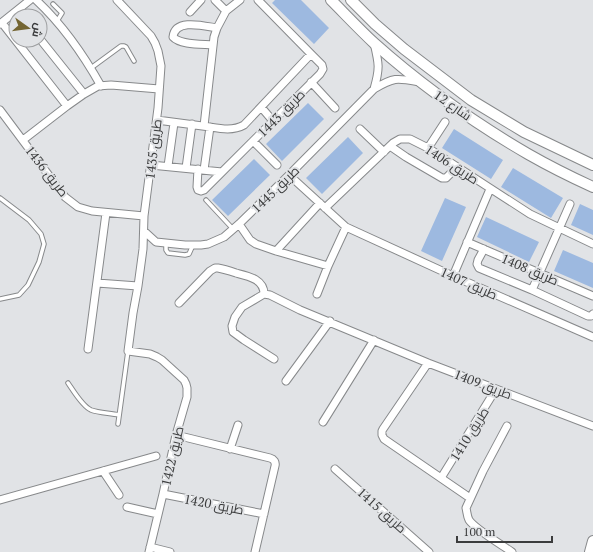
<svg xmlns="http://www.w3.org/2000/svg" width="593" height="552" font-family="'PT Serif',Cairo,serif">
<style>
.building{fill:#9db9e0}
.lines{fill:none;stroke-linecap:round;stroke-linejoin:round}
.lane-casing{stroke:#87898b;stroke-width:5.5}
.street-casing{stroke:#87898b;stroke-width:9}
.secondary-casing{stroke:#87898b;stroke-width:12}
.lane{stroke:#fff;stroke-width:3.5}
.street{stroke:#fff;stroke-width:7}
.secondary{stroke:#fff;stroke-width:10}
.labels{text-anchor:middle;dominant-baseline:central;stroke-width:4;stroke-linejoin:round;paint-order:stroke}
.street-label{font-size:13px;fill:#3b3c3d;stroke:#e1e3e6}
</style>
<rect width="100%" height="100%" fill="#e1e3e6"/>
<path class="building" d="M275,0H301L329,28L314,44L272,3Z
M308,103L324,119L282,161L266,144Z
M454,129L503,160L491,179L442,148Z
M348,137L363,153L322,194L306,178Z
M254,159L270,175L228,216L212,200Z
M513,168L563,198L551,218L501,187Z
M445,198L466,207L442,261L421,251Z
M580,204L593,210V235L571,225Z
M486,217L539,242L529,262L477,237Z
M563,250L593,263V288L554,271Z"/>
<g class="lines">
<defs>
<path id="lane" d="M53,4L62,13L57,21
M91,68L121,46H124L126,47L134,61
M0,198L29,220L41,234L44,244L39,262L28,285L19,295L0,299
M206,200L233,229
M166,243V250L168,253L185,255L189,254L193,245
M68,383C73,390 82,406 91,410C99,413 110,413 119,415
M118,424L128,351"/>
<path id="street" d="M36,0C63,25 83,54 101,86
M117,0L151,36L155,43L158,51L161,66L158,108L144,216L143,249L138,286L133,313L128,351L150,354L157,357L162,360L184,380L186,384L187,388V397L176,435L163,494L149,552
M215,0L226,11
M190,12L201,0
M2,23L67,106
M0,24L30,0
M40,39L84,94
M374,43C379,64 380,68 374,89
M213,45C203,44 180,45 173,37C175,18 204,26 217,28
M311,82L335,108
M261,107L273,121
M0,110L65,197L78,207L92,211L144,216
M157,120L210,127L204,170
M204,126L214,37L217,28L226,11L240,0
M210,127C222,129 233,131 244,125L311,54
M360,129L384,152
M23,140L67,106L84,94L98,86L111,85L159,89
M253,141L277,165
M390,146L406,157L442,178H446L457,167
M428,148L445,122
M151,165L222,172L320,74L323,69L322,65L311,54L258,0
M168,166L174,123
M186,168L192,124
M198,169L197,187L198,190L201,191L204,190L222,172
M289,175L346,227L453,276L593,337
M325,208L393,143L400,139H410L428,148L530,214L593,244
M239,224L250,240L256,244L276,251L328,266
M144,231L156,242L185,245H201L208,244L224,237L239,224L289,175L374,89C394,77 397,78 419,82
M467,242L593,296
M484,249L478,260L477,264L479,268L532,290L588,316H591L593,314
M276,251L320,203
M453,276L490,189
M97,283L138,286
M532,290L570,204
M317,294L328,266L346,227
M179,303L210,271L215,268H218C224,269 230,271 236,273C248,276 264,279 264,294
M88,349L106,213
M274,359L244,340L233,332L232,326L235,317L242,307L264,294L270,295L300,310L428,363L593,426
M428,363L383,429L382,431V435L384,439L470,498
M286,381L330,321
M323,422L374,340
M507,426L483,471L466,508C467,512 467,516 469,520C475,529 502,545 512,552
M176,435L270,458C274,459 276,462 275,466L255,552
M230,449L238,425
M335,469L429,552
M103,471L119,495
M441,478L496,389
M163,494L264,514
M0,500L156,456
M127,507L158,514
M150,547L170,552"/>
<path id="secondary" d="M331,0C345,14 359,29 374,43C421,85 473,122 528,154C549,166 571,177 593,187
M351,0L375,24L404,49L471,100L524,132L593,165
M590,552L593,541"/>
</defs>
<use href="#lane" class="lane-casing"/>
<use href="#street" class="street-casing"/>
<use href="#secondary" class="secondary-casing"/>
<use href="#lane" class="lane"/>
<use href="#street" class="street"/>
<use href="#secondary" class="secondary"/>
</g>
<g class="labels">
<g class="street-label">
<text transform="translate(453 105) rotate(35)">شارع 12</text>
<text transform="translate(281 113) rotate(-45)">طريق 1443</text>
<text transform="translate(153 149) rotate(-83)">طريق 1435</text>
<text transform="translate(452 164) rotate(33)">طريق 1406</text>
<text transform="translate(47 171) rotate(52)">طريق 1436</text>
<text transform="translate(275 189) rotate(-44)">طريق 1445</text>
<text transform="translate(530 269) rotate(23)">طريق 1408</text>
<text transform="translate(469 283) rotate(24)">طريق 1407</text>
<text transform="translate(483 384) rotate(21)">طريق 1409</text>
<text transform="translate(469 434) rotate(-58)">طريق 1410</text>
<text transform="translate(172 456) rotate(-77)">طريق 1422</text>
<text transform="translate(214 504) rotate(11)">طريق 1420</text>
<text transform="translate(382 510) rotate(42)">طريق 1415</text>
</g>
</g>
<g transform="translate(28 28) rotate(104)"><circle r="19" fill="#e1e3e6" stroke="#9fa0a2"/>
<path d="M0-3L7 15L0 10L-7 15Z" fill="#746532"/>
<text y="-6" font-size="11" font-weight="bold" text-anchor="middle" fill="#3b3c3d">ش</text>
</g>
<path d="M457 536v6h95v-6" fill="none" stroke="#3b3c3d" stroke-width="2"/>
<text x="463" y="536" font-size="12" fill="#3b3c3d" stroke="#e1e3e6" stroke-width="3" paint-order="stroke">100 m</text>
</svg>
